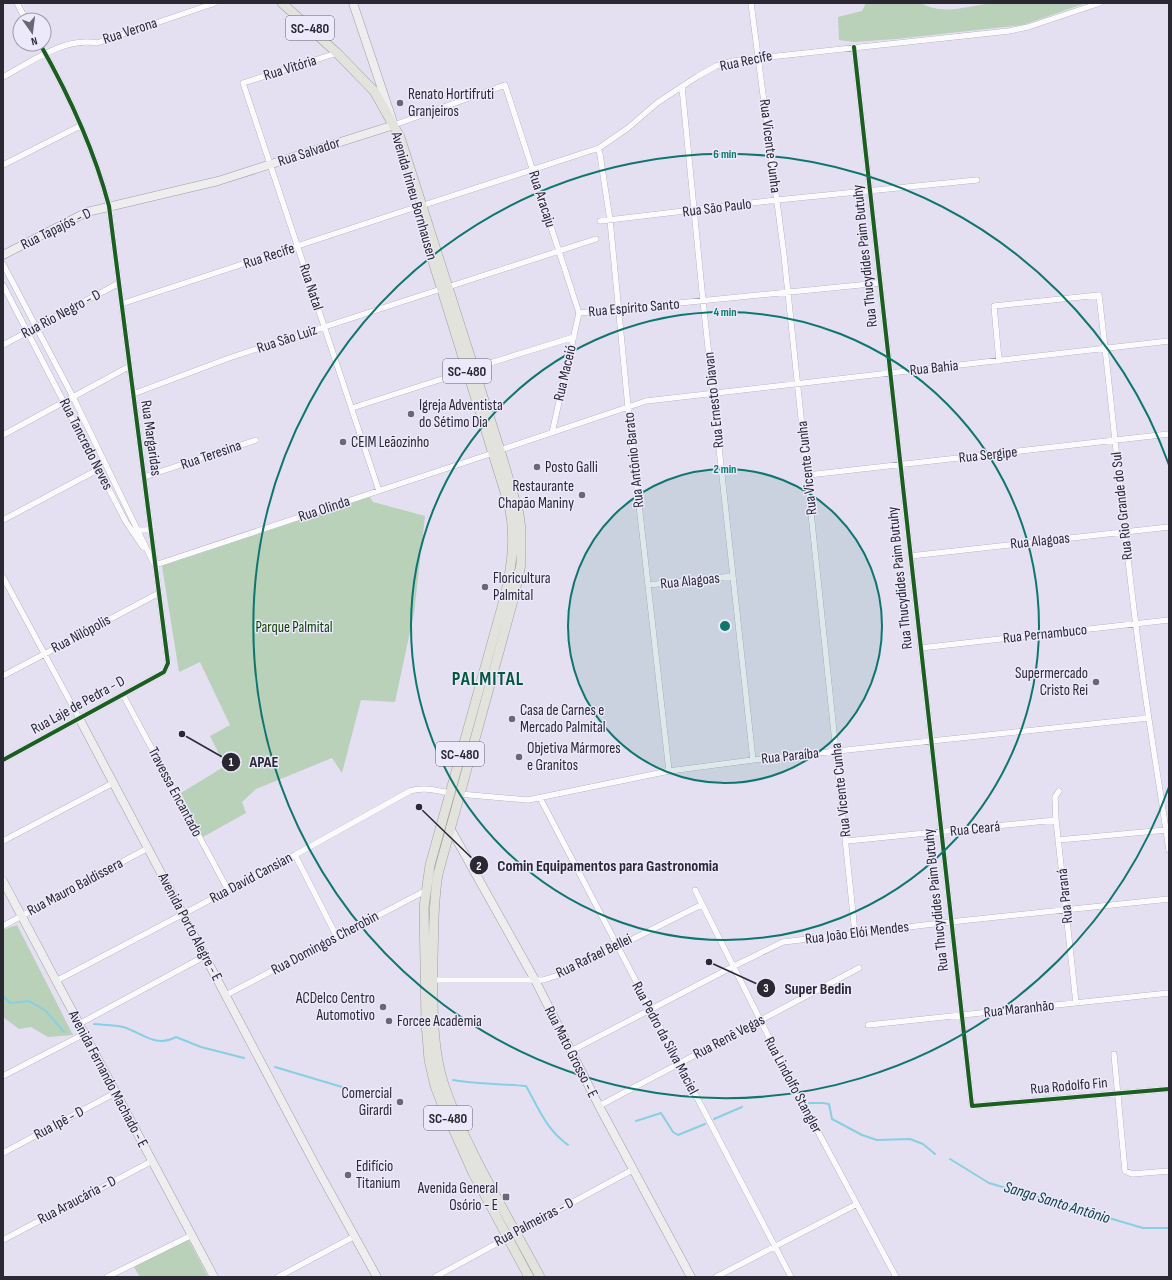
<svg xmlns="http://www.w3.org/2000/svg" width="1172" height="1280" font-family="'Sofia Sans Condensed',sans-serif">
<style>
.green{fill:#b9d0b9}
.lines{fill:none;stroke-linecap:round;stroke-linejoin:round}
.stream{stroke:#89cfe2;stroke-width:2}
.street-casing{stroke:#9f9ca9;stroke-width:6}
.secondary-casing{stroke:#9f9ca9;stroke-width:9}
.primary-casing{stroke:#9ea09a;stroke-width:10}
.street{stroke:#fbfafd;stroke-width:5.5}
.secondary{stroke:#eee;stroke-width:8}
.primary{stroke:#e2e3dd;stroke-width:9}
.cycleway-casing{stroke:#ece9fb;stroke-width:6}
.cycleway{stroke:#1b5e20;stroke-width:4}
.ring{fill:none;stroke:#0f766e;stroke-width:2}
.poi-dot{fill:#6b6876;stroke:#ece9fb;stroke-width:1.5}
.labels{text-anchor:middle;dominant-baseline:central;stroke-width:3;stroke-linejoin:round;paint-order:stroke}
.shield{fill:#ece9fb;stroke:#64626f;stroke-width:1}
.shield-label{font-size:14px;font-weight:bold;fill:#2a2833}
.street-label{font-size:15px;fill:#2a2833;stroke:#ece9fb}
.poi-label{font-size:15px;fill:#2a2833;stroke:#ece9fb;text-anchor:start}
.park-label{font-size:15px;fill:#0b3d00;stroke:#ece9fb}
.water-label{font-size:16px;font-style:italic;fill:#093b43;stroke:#ece9fb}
.district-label{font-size:19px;font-weight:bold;letter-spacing:1px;fill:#07563f;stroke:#ece9fb}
.centre{fill:#0f766e;stroke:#ece9fb;stroke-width:2}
.ring-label{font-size:12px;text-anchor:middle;font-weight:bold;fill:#0f766e;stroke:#ece9fb;stroke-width:3;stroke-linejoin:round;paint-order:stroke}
.leader{fill:none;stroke:#2a2833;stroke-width:1.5}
.callout-dot{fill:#2a2833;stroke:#ece9fb;stroke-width:1.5}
.mark-label{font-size:12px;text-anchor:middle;font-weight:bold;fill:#fff}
.callout-label{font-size:16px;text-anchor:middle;font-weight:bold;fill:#2a2833;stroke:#ece9fb;stroke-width:3;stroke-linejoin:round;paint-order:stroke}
</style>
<rect width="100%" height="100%" fill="#e4e0f1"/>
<path class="green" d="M866,3H921C946,17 971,4 997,3C1026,2 1056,3 1086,3L1023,25L896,39L854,42L839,40L838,17L862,11Z
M370,497L373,502L425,516L414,613L395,702L361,700L342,773L332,758L256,789L242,802L246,813L203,837L181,793L225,766L210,736L230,725L200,662L179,672L162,566Z
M17,925L73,1035L48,1037L31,1027L19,1029L3,1017V930Z
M188,1239L208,1277H140L134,1267Z"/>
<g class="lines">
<path class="stream" d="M3,996L10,1003L29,1001L46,1011L64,1032
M94,1024C104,1025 114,1025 123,1027C143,1033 155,1048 176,1037L201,1047L244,1058
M275,1067L342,1087
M453,1080C477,1084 501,1084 526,1086C539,1109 546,1129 568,1145
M809,1103H823L829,1104L832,1119L862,1135L877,1140L910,1139L923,1144L935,1154
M714,1119L742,1107
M636,1121L661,1113L673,1132L678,1135L705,1124
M950,1159L989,1183L1143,1228H1169"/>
<defs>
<path id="street" d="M17,3L26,20
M751,3L784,255L855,933
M854,47L972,1106L1169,1089
M337,53L243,83L379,491
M3,77C31,62 64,37 97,43L215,3
M682,87L703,301L753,760
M394,125L505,85L579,313
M599,148L610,220L628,407L669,771
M3,165L80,126
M421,206L599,148L628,128L657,103L698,76L716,66L733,61L1009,31L1028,27L1100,3
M600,221L777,200L977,180
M3,264L73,397L153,562
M3,285L126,522L143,547
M448,287L596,239
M121,304L416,207
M579,313L880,283
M3,345L119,283
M999,361L994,306L1099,295C1112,405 1122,515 1136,626C1145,701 1158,775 1169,850
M474,368L574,337
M133,394L229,358L441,289
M352,408L467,371
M552,433L579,313
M3,435L130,366
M500,450L646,401L1169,341
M808,475L1169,434
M144,477L256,440
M3,520L99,469
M138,530H147L152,527
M910,556L1169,527
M155,565L493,453
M3,577L79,718
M648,585L733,576
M920,648L1169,620
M3,676L159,593
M123,695L228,890
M3,760L164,672L168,663L109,206C94,149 69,95 40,44
M1059,791L1055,797L1056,820L1076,1003
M459,794L528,800L669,771L753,760L1148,718
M540,798L791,1277
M1058,840L1166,830
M3,841L113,783
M847,841L1056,820
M295,855L337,937
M695,890L794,1087L896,1277
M3,926L148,848
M433,980H543L565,973L701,905
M56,981L295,855L410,791C424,787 435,790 449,793
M226,995L425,891
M79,1024L205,956
M868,1025L1169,993
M571,1051L732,967L783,942L950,922L1169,899
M1114,1054L1125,1171L1132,1174L1169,1171
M3,1076L84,1034
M599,1106L859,968
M3,1153L115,1093
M3,1240L152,1161
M107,1277L192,1235
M278,1277L355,1236
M435,1277L634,1169
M716,1277L857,1204"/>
<path id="secondary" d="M3,255L87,212L218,181L394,125L353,3
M79,718L319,1172L377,1277
M450,828L535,980L599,1106L691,1277
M3,881L214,1277"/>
<path id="primary" d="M282,3L337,53L374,91L400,137L500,450L519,514L521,529V564L514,597L438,874C433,902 434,930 433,958C433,1000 431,1045 444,1085C467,1152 507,1214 540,1277
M431,255L509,505C516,536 512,565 505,596L430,865L424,907L426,1023L429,1060L435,1086L442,1104L473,1173L529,1277"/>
</defs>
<use href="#street" class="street-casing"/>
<use href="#secondary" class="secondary-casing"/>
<use href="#primary" class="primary-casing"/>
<use href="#street" class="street"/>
<use href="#secondary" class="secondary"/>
<use href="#primary" class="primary"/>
<defs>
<path id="cycleway" d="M854,47L972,1106L1169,1089
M3,760L164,672L168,663L109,206C94,149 69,95 40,44"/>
</defs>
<use href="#cycleway" class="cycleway-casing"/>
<use href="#cycleway" class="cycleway"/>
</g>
<circle cx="725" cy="626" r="157" fill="#0f766e" fill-opacity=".12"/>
<g class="ring">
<circle cx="725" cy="626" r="157"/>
<circle cx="725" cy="626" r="314"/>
<path d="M1169 787A472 472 0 1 1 1169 465"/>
</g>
<g class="poi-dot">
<circle cx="400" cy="103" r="4"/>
<circle cx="411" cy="414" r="4"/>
<circle cx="343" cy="442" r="4"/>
<circle cx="537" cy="467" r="4"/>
<circle cx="582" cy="495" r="4"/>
<circle cx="485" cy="587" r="4"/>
<circle cx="1096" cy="682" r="4"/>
<circle cx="512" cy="719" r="4"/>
<circle cx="519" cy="757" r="4"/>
<circle cx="383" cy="1007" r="4"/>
<circle cx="389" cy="1021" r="4"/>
<circle cx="400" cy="1102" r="4"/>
<circle cx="348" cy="1175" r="4"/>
<rect x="502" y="1193" width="8" height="8" rx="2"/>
</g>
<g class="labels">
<g class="shield">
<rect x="286" y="16" width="48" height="24" rx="3"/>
<rect x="443" y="359" width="48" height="24" rx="3"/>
<rect x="436" y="742" width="48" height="24" rx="3"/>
<rect x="424" y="1106" width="48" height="24" rx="3"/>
</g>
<g class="shield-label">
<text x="310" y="28">SC-480</text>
<text x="467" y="371">SC-480</text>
<text x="460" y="754">SC-480</text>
<text x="448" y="1118">SC-480</text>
</g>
<g class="street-label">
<text transform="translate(130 31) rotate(-18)">Rua Verona</text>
<text transform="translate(746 61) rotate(-12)">Rua Recife</text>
<text transform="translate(290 68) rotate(-17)">Rua Vitória</text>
<text transform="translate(770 146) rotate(83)">Rua Vicente Cunha</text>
<text transform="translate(309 152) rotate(-18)">Rua Salvador</text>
<text transform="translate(414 196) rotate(74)">Avenida Irineu Bornhausen</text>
<text transform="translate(542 199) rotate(72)">Rua Aracaju</text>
<text transform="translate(717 208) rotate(-7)">Rua São Paulo</text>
<text transform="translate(56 229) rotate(-26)">Rua Tapajós - D</text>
<text transform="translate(269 256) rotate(-18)">Rua Recife</text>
<text transform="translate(865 256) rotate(-96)">Rua Thucydides Paim Butuhy</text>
<text transform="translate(311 287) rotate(72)">Rua Natal</text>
<text transform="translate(634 308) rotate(-5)">Rua Espírito Santo</text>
<text transform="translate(61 314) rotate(-28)">Rua Rio Negro - D</text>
<text transform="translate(287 339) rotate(-18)">Rua São Luiz</text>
<text transform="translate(934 368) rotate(-6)">Rua Bahia</text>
<text transform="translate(565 373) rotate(-77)">Rua Maceió</text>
<text transform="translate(714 400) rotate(-96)">Rua Ernesto Diavan</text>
<text transform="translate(151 438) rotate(82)">Rua Margaridas</text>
<text transform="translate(86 444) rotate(63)">Rua Tancredo Neves</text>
<text transform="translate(211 455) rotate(-19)">Rua Teresina</text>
<text transform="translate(988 455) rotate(-6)">Rua Sergipe</text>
<text transform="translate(634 460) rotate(-96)">Rua Antônio Barato</text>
<text transform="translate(807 468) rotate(-96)">Rua Vicente Cunha</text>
<text transform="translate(1122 506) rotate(-96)">Rua Rio Grande do Sul</text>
<text transform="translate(324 509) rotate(-18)">Rua Olinda</text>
<text transform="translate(1040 541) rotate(-6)">Rua Alagoas</text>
<text transform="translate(900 578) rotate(-96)">Rua Thucydides Paim Butuhy</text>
<text transform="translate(690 581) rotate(-6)">Rua Alagoas</text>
<text transform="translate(81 634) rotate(-28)">Rua Nilópolis</text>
<text transform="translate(1045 634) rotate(-6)">Rua Pernambuco</text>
<text transform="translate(78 705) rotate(-29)">Rua Laje de Pedra - D</text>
<text transform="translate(790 756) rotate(-6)">Rua Paraíba</text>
<text transform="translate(841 790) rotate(-96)">Rua Vicente Cunha</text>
<text transform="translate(175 792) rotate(62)">Travessa Encantado</text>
<text transform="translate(975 829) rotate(-6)">Rua Ceará</text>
<text transform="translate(251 878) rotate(-28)">Rua David Cansian</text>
<text transform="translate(75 887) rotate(-28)">Rua Mauro Baldissera</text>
<text transform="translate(1065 896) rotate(-96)">Rua Paraná</text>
<text transform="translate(936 900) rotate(-96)">Rua Thucydides Paim Butuhy</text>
<text transform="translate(190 927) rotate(62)">Avenida Porto Alegre - E</text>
<text transform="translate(857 933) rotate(-7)">Rua João Elói Mendes</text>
<text transform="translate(325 943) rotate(-28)">Rua Domingos Cherobin</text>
<text transform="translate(594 956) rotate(-26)">Rua Rafael Bellei</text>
<text transform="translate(1019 1009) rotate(-6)">Rua Maranhão</text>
<text transform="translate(729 1037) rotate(-28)">Rua Renê Vegas</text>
<text transform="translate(665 1038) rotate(62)">Rua Pedro da Silva Maciel</text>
<text transform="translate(571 1052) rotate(63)">Rua Mato Grosso - E</text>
<text transform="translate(108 1079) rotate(62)">Avenida Fernando Machado - E</text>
<text transform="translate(793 1085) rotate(62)">Rua Lindolfo Stangler</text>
<text transform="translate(1069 1086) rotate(-5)">Rua Rodolfo Fin</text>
<text transform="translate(59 1123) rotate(-28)">Rua Ipê - D</text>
<text transform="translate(77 1200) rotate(-28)">Rua Araucária - D</text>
<text transform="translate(534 1222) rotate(-28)">Rua Palmeiras - D</text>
</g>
<g class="poi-label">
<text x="408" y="94">Renato Hortifruti<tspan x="408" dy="17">Granjeiros</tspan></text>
<text x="419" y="405">Igreja Adventista<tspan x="419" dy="17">do Sétimo Dia</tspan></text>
<text x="351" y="442">CEIM Leãozinho</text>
<text x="545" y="467">Posto Galli</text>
<text x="574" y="486" text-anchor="end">Restaurante<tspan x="574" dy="17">Chapão Maniny</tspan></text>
<text x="493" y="578">Floricultura<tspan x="493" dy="17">Palmital</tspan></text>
<text x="1088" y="673" text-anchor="end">Supermercado<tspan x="1088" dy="17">Cristo Rei</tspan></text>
<text x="520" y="710">Casa de Carnes e<tspan x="520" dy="17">Mercado Palmital</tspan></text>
<text x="527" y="748">Objetiva Mármores<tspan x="527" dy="17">e Granitos</tspan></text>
<text x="375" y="998" text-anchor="end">ACDelco Centro<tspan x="375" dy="17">Automotivo</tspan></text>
<text x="397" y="1021">Forcee Academia</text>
<text x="392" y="1093" text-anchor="end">Comercial<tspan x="392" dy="17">Girardi</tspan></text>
<text x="356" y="1166">Edifício<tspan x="356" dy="17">Titanium</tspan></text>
<text x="498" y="1188" text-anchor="end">Avenida General<tspan x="498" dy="17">Osório - E</tspan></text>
</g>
<g class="park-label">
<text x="294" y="627">Parque Palmital</text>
</g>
<g class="water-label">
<text transform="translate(1057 1203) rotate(17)">Sanga Santo Antônio</text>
</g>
<g class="district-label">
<text x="488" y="679">PALMITAL</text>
</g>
</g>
<circle cx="725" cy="626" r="6" class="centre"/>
<g class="ring-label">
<text x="725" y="158">6 min</text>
<text x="725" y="316">4 min</text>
<text x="725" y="473">2 min</text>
</g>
<path class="leader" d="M182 734L231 762M419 807L479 865M709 962L766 988"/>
<g class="callout-dot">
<circle cx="182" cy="734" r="4"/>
<circle cx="419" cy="807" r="4"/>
<circle cx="709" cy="962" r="4"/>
<circle cx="231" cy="762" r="10"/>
<circle cx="479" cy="865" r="10"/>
<circle cx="766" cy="988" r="10"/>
</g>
<g class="mark-label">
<text x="231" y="766">1</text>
<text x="479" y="870">2</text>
<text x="766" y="992">3</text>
</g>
<g class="callout-label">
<text x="264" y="767">APAE</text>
<text x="608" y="871">Comin Equipamentos para Gastronomia</text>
<text x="818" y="994">Super Bedin</text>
</g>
<rect width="1172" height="1280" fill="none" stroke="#2a2833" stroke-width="8"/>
<g transform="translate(32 32) rotate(166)"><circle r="19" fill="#ece9fb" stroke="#9e9cab"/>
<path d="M0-3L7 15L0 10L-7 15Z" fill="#6b6876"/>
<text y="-6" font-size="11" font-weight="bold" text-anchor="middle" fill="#2a2833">N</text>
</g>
</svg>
